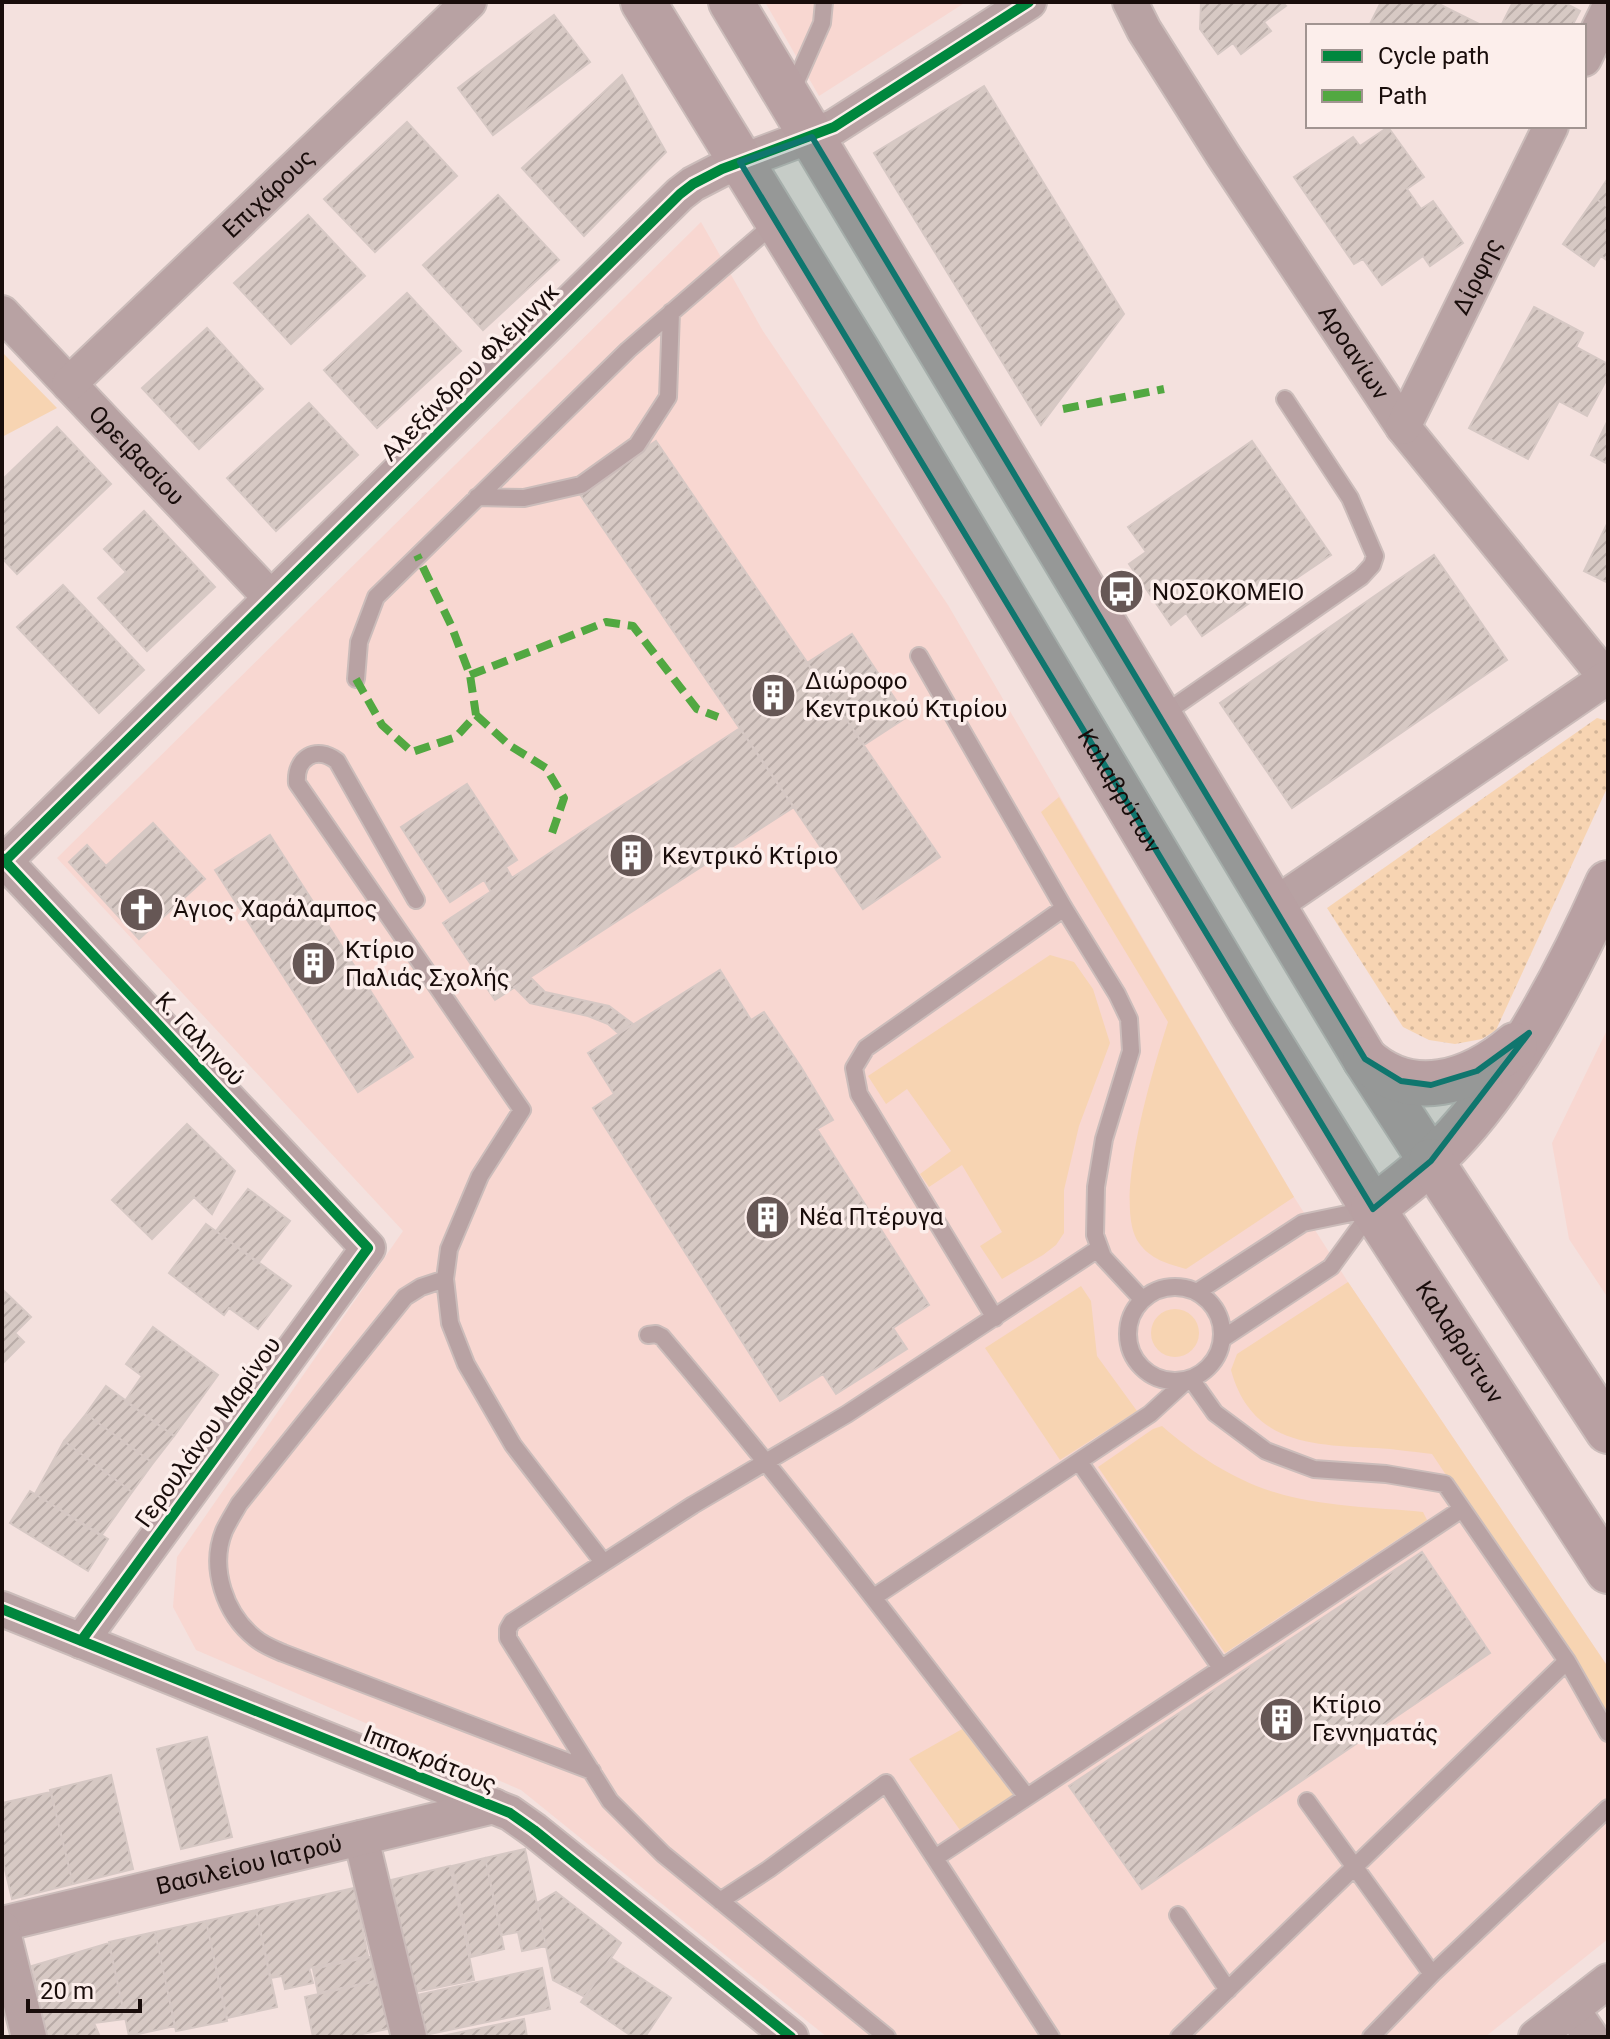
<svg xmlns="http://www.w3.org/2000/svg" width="1610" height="2039" font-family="Roboto,sans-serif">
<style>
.built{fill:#f8d7d1}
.grass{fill:#f7d4b2}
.park{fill:url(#park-dots)}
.building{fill:url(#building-hatch);stroke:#d6c8c4;stroke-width:2}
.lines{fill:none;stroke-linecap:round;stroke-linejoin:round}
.service-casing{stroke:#cbbcba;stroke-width:20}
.minor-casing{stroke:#cbbcba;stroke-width:38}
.secondary-casing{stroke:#cbbcba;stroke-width:48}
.primary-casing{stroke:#cbbcba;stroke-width:48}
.service{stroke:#b8a2a3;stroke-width:16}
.minor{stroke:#b8a2a3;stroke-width:34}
.secondary{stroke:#b8a0a2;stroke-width:44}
.primary{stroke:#b8a0a2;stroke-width:44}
.quiet{stroke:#52a841;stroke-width:8;stroke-dasharray:16 8;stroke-linecap:butt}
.cycleway-casing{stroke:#fceeeb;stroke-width:15}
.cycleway{stroke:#00873e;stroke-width:10}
.marked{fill:#0f766e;fill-opacity:0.2;stroke:#0f766e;stroke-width:6;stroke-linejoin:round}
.labels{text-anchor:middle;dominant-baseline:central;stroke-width:7;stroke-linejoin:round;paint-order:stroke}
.street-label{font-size:24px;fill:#190d0b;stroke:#fceeeb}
.poi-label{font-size:24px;fill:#190d0b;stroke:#fceeeb;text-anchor:start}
</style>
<defs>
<pattern id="park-dots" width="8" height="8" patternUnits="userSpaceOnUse" patternTransform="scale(2)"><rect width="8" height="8" fill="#f7d4b2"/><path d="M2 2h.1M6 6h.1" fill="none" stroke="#d3b598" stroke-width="1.8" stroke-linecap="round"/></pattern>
<pattern id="building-hatch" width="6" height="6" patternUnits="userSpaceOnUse" patternTransform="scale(2)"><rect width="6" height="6" fill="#d7c9c4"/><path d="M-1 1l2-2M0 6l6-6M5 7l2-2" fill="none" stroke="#b8aba7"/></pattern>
</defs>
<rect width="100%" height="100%" fill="#f4e1de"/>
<path class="built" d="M765,2H966L819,96Z
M701,222L763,331L948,605L1294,1197L1348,1282L1608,1667V1939L1485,2037H827L521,1790L196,1650L173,1607L177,1557L403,1231L57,858Z
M1608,1028V1298L1569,1239L1552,1143Z"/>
<path class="grass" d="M2,352L57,408L2,437Z
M1059,797L1294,1197L1186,1269C1168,1264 1150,1259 1139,1243C1111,1205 1154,1066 1168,1022L1041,812Z
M1050,955L1074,962L1093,989L1110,1043L1079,1126L1064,1190V1233L1056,1245L1043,1255L1002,1279L980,1246L1002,1232L962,1165L929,1187L920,1174L951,1151L907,1089L886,1104L868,1076Z
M1348,1282L1608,1667V1716L1432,1454C1413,1452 1395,1449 1376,1448C1312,1445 1251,1444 1231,1370L1237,1354Z
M1081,1286L1091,1301L1097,1356L1137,1411L1060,1460L985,1348Z
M1151 1333a24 24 0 1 1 48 0a24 24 0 1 1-48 0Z
M1162,1426C1194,1454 1234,1480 1274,1492C1322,1507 1374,1507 1423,1512L1427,1520L1225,1653L1098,1467L1153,1429Z
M964,1728L1016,1795L960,1830L909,1759Z"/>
<path class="park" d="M1597,718L1608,721V786L1496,1030L1482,1039L1455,1044L1429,1040L1403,1027L1327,908Z"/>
<path class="building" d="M1201,2H1282L1286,6L1264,22L1271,31L1241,54L1233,43L1218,54L1200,29Z
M1381,2H1435L1483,26H1369Z
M1513,2H1563L1580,11L1572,26H1501Z
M554,15L590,62L493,135L458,88Z
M622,75L666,152L584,236L522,168Z
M984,86L1124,314L1041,425L874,153Z
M407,122L457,176L375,252L324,199Z
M1388,127L1424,177L1407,189L1421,209L1433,201L1463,243L1430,266L1423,256L1382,285L1363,259L1354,264L1294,177L1353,137L1360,146Z
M1608,178V207L1595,198Z
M498,195L559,260L483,330L423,265Z
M1595,198L1608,207V261L1601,256L1594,266L1563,244Z
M308,215L365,276L291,344L234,283Z
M407,293L461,351L377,428L324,370Z
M1534,307L1583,333L1576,347L1608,364V377L1587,416L1559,401L1528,459L1469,428Z
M207,328L263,389L199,449L142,388Z
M309,403L358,455L276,531L227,478Z
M1608,420V464L1591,455Z
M57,427L111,484L17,574L2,558V480Z
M656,441L940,857L863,909L579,493Z
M1252,441L1331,555L1288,584L1284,579L1202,636L1186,613L1171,625L1129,564L1146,552L1128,527Z
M144,511L215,587L147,651L98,598L126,572L104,549Z
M1608,522V583L1584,571Z
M1434,555L1507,660L1292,808L1220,703Z
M63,585L144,670L99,713L17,627Z
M852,634L907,717L864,745L807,663Z
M740,728L794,807L495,1000L443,923Z
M467,784L517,860L506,867L512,878L491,892L484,880L450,902L401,827Z
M153,823L205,879L139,939L69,862L87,845L106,866Z
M270,835L413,1057L358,1092L215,870Z
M720,970L751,1020L764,1012L801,1067L833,1120L817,1129L929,1305L893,1328L907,1349L836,1394L823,1374L780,1401L593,1108L614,1094L588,1053Z
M530,977L545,992L609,1006L633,1024L618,1033L608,1024L588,1016L530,1003L514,987Z
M187,1124L235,1171L212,1214L194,1197L152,1239L112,1200Z
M248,1189L290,1221L258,1263L216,1231Z
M206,1224L291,1286L258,1329L229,1308L224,1315L169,1273Z
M2,1289L31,1317L15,1333L24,1342L2,1364Z
M153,1327L218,1375L174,1436L125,1401L142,1376L126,1364Z
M106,1386L174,1436L153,1463L86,1414Z
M86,1414L153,1463L132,1492L64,1441Z
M64,1441L132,1492L101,1536L35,1494Z
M30,1491L108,1539L88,1571L10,1523Z
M1422,1552L1490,1653L1142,1889L1069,1786Z
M207,1737L232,1837L181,1849L157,1749Z
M111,1775L133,1869L73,1884L50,1790Z
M51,1792L73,1884L12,1899L2,1857V1803Z
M525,1849L546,1946L522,1951L518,1932L502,1935L485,1858Z
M485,1858L504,1949L471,1957L452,1866Z
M450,1866L474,1980L415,1992L391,1880Z
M354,1888L368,1956L309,1968L313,1983L285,1989L282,1976L270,1978L256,1910Z
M556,1892L621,1943L585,1997L553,1980L537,1903Z
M256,1910L277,2007L227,2018L206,1921Z
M206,1921L227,2021L176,2031L155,1932Z
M155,1932L175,2026L129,2036L109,1942Z
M109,1943L125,2019L94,2023L100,2037H47L32,1966Z
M370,1957L375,1981L318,1993L313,1969Z
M611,1958L671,1998L645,2037H633L581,2002Z
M542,1968L550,2009L425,2035L417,1995Z
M382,1980L392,2028L348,2037H313L305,1997Z
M524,2019L527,2037H437Z"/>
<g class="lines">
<defs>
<path id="service" d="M791,93L822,23L824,2
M477,497L524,498L581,485L637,445L668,397L671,312
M919,656L1064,908L1117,994L1129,1019L1131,1051L1104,1139L1096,1187L1095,1235L1103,1257L1142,1299
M356,679L359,642L376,597L628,350L776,222
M1161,716L1361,577L1372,565L1375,556L1350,498L1285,399
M416,900L337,761C316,745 295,758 297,783L522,1110L480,1176L449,1249L445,1279L450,1323L466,1364L513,1445L603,1562
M445,1279L421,1287L405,1297L239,1504C234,1513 228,1522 224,1531C209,1568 225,1614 255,1638C263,1645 274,1649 283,1653L592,1771
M1128 1334a47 47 0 1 1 94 0a47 47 0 1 1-94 0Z
M1197,1292L1303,1223L1371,1209
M995,1318L859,1094L854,1068L866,1048L1064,908
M648,1335L656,1334L662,1337C789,1486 908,1642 1027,1797
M1222,1339L1331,1267L1371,1212
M1191,1379L1215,1413L1266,1451L1314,1469L1386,1474L1445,1484L1567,1661L1608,1733
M1080,1463L1221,1668
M874,1597L1150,1414L1186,1381
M1307,1801L1432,1974
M935,1858L1462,1509
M720,1901L769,1869L886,1783L1051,2037
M1178,1915L1228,1990
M887,2037L663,1854L610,1801L508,1638V1629L512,1622L693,1505L847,1414L1098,1249
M1179,2037L1567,1661
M1371,2037L1432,1974L1608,1808"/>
<g id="minor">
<path id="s1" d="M1130,2L1144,30L1223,155L1403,427L1608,680"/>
<path d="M1584,59L1608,10"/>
<path id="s2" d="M2,313L270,597"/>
<path id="s3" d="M69,384L469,2"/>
<path id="s4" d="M1403,427L1551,126"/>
<path d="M2,858L368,1248L81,1641"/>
<path d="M5,861L680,194L693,184L722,169L834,127L1029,2"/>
<path d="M1273,906L1605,679"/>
<path d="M2,1609L510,1813L534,1830L791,2037"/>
<path d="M361,1838L409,2037"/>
<path id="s5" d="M2,1924L494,1806"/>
<path d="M2,1928L29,2037"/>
<path d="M1572,2009L1591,2037"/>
<path d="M1536,2037L1608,1981"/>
</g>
<g id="secondary">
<path id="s6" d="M643,2L858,352L1251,1012L1373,1209"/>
<path d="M731,2L1365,1059L1431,1161"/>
</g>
<g id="primary">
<path id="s7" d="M1608,883C1568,973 1504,1096 1430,1162C1412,1179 1392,1193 1373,1209L1608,1571"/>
<path d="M1365,1059C1412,1102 1471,1082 1515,1045"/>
<path d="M1431,1161L1608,1431"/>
</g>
</defs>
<use href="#service" class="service-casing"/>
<use href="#minor" class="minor-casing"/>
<use href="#secondary" class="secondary-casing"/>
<use href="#primary" class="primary-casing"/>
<use href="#service" class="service"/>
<use href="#minor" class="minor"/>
<use href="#secondary" class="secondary"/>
<use href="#primary" class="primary"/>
<path class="quiet" d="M1063,409L1164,389
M470,675L606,622L633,626L697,709L718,717
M356,679L382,725L412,752L456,737L476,715L470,675L451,625L417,555
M476,715L509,745L546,768L564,798L550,839"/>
<defs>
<path id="cycleway" d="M2,858L368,1248L81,1641
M5,861L680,194L693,184L722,169L834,127L1029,2
M2,1609L510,1813L534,1830L791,2037"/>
</defs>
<use href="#cycleway" class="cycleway-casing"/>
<use href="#cycleway" class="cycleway"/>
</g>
<path class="marked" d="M812,137L1365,1059L1401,1081L1431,1085L1477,1071L1529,1033L1431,1161L1373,1209L740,162Z"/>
<defs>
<symbol id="bus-disc" viewBox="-11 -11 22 22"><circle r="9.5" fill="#665755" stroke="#fceeeb"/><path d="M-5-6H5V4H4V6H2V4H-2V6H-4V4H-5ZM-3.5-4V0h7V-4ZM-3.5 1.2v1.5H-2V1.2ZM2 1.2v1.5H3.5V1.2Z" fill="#fff"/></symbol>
<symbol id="building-disc" viewBox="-11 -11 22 22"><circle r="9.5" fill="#665755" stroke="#fceeeb"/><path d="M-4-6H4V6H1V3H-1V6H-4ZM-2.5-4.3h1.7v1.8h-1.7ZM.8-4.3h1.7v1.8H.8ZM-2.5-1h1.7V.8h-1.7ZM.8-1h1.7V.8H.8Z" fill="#fff"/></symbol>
<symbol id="church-disc" viewBox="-11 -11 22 22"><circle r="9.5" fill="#665755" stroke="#fceeeb"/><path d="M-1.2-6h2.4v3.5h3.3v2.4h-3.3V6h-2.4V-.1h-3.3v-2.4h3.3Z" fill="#fff"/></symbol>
</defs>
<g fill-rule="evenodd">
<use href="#bus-disc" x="1096" y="566" width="51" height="51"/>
<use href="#building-disc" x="748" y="670" width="51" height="51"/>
<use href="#building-disc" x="606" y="830" width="51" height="51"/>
<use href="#church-disc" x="116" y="884" width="51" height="51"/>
<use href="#building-disc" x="288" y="938" width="51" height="51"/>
<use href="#building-disc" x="742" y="1192" width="51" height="51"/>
<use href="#building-disc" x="1256" y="1694" width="51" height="51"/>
</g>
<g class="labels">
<g class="street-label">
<text stroke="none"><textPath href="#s3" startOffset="276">Επιχάρους</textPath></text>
<text stroke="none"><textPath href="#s4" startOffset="168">Δίρφης</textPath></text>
<text stroke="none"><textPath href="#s1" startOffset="416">Αροανίων</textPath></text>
<text transform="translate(470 372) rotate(-45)">Αλεξάνδρου Φλέμινγκ</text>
<text stroke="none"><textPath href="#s2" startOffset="196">Ορειβασίου</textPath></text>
<text stroke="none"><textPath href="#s6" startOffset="922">Καλαβρύτων</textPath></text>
<text transform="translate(200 1039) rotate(47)">Κ. Γαληνού</text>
<text stroke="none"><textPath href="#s7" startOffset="566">Καλαβρύτων</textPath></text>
<text transform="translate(208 1432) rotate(-54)">Γερουλάνου Μαρίνου</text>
<text transform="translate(430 1759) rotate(22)">Ιπποκράτους</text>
<text stroke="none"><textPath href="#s5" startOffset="254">Βασιλείου Ιατρού</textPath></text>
</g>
<g class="poi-label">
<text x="1152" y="592">ΝΟΣΟΚΟΜΕΙΟ</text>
<text x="805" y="681">Διώροφο<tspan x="805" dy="28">Κεντρικού Κτιρίου</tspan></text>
<text x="662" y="856">Κεντρικό Κτίριο</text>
<text x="173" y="909">Άγιος Χαράλαμπος</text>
<text x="345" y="950">Κτίριο<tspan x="345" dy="28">Παλιάς Σχολής</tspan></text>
<text x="799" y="1217">Νέα Πτέρυγα</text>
<text x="1312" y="1705">Κτίριο<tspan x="1312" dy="28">Γεννηματάς</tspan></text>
</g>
</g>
<rect width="1610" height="2039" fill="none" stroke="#190d0b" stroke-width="8"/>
<rect x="1306" y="24" width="280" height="104" fill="#fceeeb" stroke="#a19491" stroke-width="2"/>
<rect x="1322" y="50" width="40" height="12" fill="#00873e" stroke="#a19491" stroke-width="2"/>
<text x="1378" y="64" font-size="24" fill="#190d0b">Cycle path</text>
<rect x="1322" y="90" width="40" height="12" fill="#52a841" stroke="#a19491" stroke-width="2"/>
<text x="1378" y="104" font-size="24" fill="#190d0b">Path</text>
<path d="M28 1999v12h112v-12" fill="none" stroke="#190d0b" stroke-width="4"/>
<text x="40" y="1999" font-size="24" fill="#190d0b" stroke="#fceeeb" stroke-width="6" paint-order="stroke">20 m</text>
</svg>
